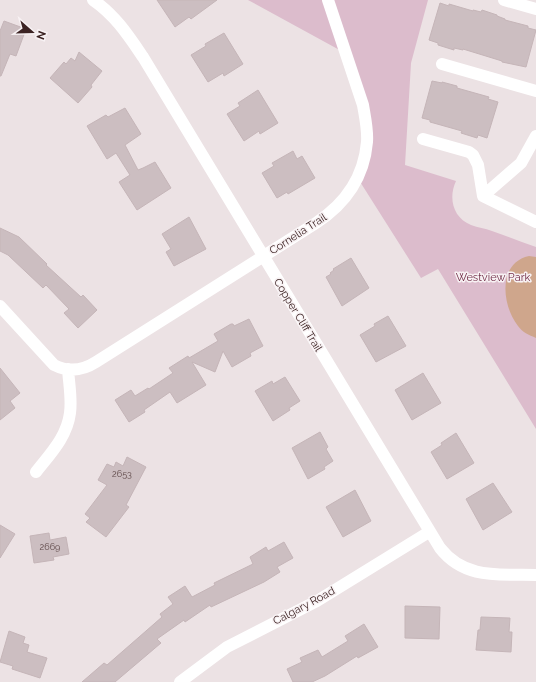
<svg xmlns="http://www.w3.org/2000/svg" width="536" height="682" font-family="Raleway,sans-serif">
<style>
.green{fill:#dcbccc}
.water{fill:#cfa68c}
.building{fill:#ccbec1;stroke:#c5b5b8}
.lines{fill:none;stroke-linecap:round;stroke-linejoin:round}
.minor{stroke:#fff;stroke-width:12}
.labels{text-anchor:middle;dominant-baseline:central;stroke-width:3;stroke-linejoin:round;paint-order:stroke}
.number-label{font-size:9px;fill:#604a4a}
.street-label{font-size:11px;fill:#3c2323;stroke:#f8f2f4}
.park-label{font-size:11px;fill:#722e48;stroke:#f8f2f4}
</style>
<rect width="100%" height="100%" fill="#ece2e4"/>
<path class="green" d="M248,0H428L411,63L405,165L456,181C448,198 453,218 471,225C478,228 485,228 492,231C507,236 521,242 536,247V429L438,269L421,278L357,177L367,142L345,53Z"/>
<path class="water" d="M529,256L536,257V338C529,335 522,332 518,326C502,306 497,263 529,256Z"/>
<path class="building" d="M157,0H217L191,19L189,17L175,27Z
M440,3L449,6V4L473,11V10L481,12L482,10L497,15V16L505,19V20L528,26V28L536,30L526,67L502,62V61L463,49V50L454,48V50L438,45V43L429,40Z
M4,21L26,29L16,56L10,54L1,76H0V31Z
M224,33L243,64L224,76L223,73L208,82L191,55L206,46L205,44Z
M79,52L102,71L91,85L92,87L78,103L50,78L64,62L66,64L71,58L75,61Z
M432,81L442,83V82L457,86V88L489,97L488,99L498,102L487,138L478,135L477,138L461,133L462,131L430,122V120L422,118Z
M258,90L278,123L260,134L259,131L244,141L227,114L240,106L238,103Z
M125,108L141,134L125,145L138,170L143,168L155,162L171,188L137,210L119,182L130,175L116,153L107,159L87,126L106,115L108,117Z
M293,151L297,159L302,156L315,178L288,194L287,192L277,198L262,173L274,166L272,163Z
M189,217L206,249L174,266L166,252L171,249L162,234Z
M0,228L19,237L47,264L46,265L81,297L83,295L97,310L78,328L64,313L69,309L46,285L43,288L8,255L0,251Z
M351,258L369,288L342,306L326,277L331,274L330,273L334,270L333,269Z
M388,316L406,346L376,362L360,335L375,326L374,324Z
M249,319L263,346L250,353L251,356L232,367L223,351L215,372L192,362L206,385L177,403L170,392L144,410L145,412L129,422L115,400L131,390L135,396L148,388L149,389L173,373L169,368L188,356L189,358L218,341L214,334L231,324H233L234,326Z
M0,368L20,393L10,401L15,408L0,420Z
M423,373L441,403L412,420L395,390Z
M285,377L300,401L289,408L290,410L273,421L255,391L272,381L273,384Z
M320,432L328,447L326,449L333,461L324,467L325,469L308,479L292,448Z
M456,433L474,463L447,479L431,452L442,445L441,443Z
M127,457L146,467L126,505L129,507L106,537L86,522L90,518L85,514L107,485L98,480L107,464L114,467L116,462L123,466Z
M493,483L512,512L483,530L466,499Z
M355,490L371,521L343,537L326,507Z
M0,525L15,534L0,558Z
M49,533L50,540L66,537L69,554L53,557L54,560L34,563L30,536Z
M284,542L293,558L277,567L280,572L264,582L211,607L210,605L185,622L184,620L157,639L161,643L115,682H82L104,663L107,665L162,617L160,614L173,604L168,597L185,586L192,597L215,585L214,583L253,564L250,557L266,547L268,551Z
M405,606L440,607L439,639L405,638Z
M481,617L510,618L509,632H512L511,652L476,650L478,630H480Z
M364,624L378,647L358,658L357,656L325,676L312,682H293L287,669L302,662L300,658L318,650L322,657L348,641L345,636Z
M9,631L25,637L23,643L29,645L27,652L47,658L40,678L12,669L13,666L0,662Z"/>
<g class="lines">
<path class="minor" d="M93,0C115,15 128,35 143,57L440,548C465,580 500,574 536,575
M504,0L536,9
M442,64L536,91
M423,139L469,152L473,155L478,165L483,196L536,222
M483,196L521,163L536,136
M0,306L54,365C68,372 82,371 96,362L316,223C345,204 364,177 367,142C368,130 365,117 363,105L328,0
M36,472C50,454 67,437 70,413C72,399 69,384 68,369
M180,682L227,647L317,601L429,532"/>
</g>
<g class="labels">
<g class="number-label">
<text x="122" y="474">2653</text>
<text x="50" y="547">2669</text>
</g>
<g class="street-label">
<text transform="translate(298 234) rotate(-33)">Cornelia Trail</text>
<text transform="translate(298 315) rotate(59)">Copper Cliff Trail</text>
<text transform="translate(304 606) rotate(-28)">Calgary Road</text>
</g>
<g class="park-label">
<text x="493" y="277">Westview Park</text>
</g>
</g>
<g transform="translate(32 32) rotate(110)" stroke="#f8f2f4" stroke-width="3" paint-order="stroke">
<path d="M0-3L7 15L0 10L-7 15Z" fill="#3c2323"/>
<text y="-6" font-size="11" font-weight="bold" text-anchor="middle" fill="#3c2323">N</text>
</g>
</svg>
